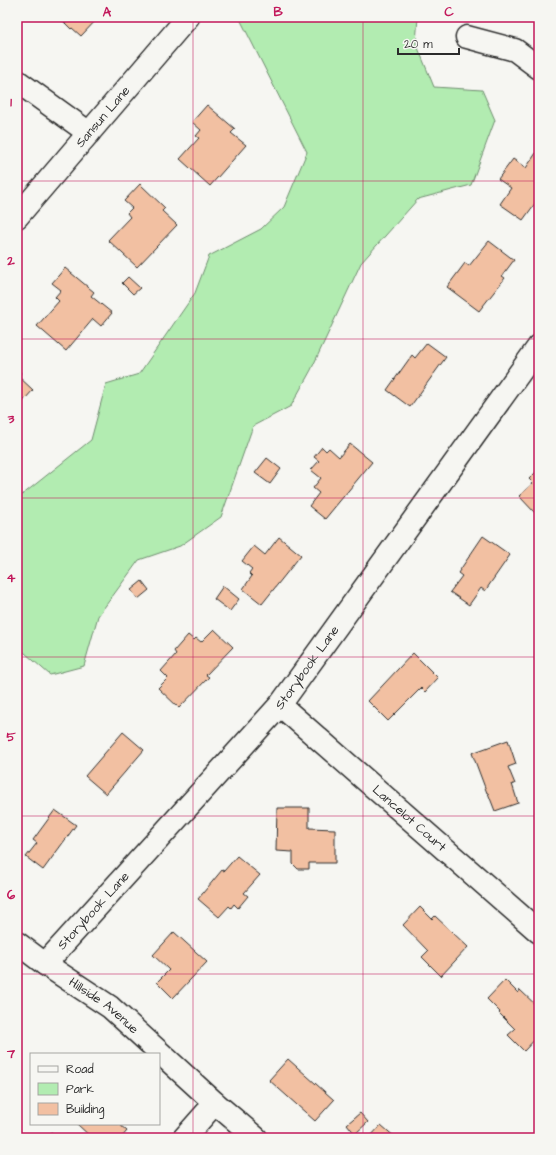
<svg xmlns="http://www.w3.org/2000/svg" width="556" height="1155" font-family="'Architects Daughter',sans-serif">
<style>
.green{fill:#b2ecb1;stroke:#6e8c6e}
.building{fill:#f2c0a2;stroke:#2b2b2b}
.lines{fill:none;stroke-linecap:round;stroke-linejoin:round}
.minor-casing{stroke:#2b2b2b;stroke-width:25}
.minor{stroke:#f6f6f2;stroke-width:22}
.grid{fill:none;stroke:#c2185b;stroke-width:1;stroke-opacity:0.55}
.labels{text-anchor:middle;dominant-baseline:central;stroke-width:3;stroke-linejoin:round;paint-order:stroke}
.street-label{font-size:13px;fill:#2b2b2b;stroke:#f6f6f2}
.neatline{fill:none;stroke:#c2185b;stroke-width:1.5}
.grid-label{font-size:13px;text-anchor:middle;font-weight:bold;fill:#c2185b}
</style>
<rect width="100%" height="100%" fill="#f6f6f2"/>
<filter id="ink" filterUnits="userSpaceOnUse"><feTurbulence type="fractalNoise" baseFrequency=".025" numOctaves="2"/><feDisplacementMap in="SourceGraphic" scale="8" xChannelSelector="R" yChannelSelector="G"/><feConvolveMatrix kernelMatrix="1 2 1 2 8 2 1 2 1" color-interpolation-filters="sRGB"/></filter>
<g filter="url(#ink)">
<path class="green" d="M239,17H418L416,43L434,87L482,90L495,120L471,185L418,199L361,263L311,370L291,406L253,426L221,517L180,546L139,560L98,616L84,666L50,675L17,646V499L91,440L106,384L139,374L195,293L209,256L261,229L284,207L307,152Z"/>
<path class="building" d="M59,17H99L81,36L72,28L71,29Z
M207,105L235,129L231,133L246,145L210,186L180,159L199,138L196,136L201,130L192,122Z
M536,153L539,155V198L523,220L500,204L511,188L498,179L513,159L526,168Z
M140,184L165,208L162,211L177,225L137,267L108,240L130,217L127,213L132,208L124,201Z
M489,241L514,260L502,276L505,278L479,311L447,287L465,263L469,266Z
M65,268L94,292L91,296L112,313L101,326L93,319L66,351L37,326L59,301L55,297L61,290L52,283Z
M128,277L140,288L133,294L122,283Z
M427,343L446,357L410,407L387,390L412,355L415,358Z
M17,369L21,373L18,376L33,390L17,408Z
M350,444L372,462L325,519L309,506L319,493L313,488L321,478L311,470L319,461L314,457L322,447L326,451L329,448L339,457Z
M267,458L281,469L270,484L255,473Z
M539,469V509L535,513L519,496L533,483L529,479Z
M483,536L510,555L485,591L481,588L469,605L450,592L462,576L458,573Z
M279,537L301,555L262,604L243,589L252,576L249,573L252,569L242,561L254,546L265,555Z
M142,581L149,590L138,599L131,590Z
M223,586L239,599L230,611L214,599Z
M214,629L233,647L206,675L209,677L179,708L158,688L168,678L161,671L176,654L174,651L188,635L194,640L196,638L201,642Z
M413,653L438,678L425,692L421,688L388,721L368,701Z
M123,732L144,750L106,794L85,776Z
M508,740L516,764L508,767L515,784H512L518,803L495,811L488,793H487L472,753Z
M277,808H309V828L335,829V863H309V869H298L293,864V852L276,851Z
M55,810L76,825L43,870L26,857L37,843L33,840Z
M237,856L260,875L244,893L248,896L238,908L234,904L231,908L229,906L219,917L198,899L222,870L224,871Z
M420,907L432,919L435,916L468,947L441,976L422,957L428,951L403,925Z
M174,932L207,962L173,998L157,982L169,970L153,955Z
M505,980L518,993L520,990L539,1008V1035L524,1051L508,1035L515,1029L499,1013L500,1012L487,999Z
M288,1059L334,1100L315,1121L269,1080Z
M360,1113L368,1122L355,1134L347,1124Z
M77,1124H119L127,1131L121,1138H92Z
M381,1125L396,1138H369Z
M51,1132L58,1138H45Z"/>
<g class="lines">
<defs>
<g id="minor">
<path d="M467,37L515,50L539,68"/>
<path d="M17,81L89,133"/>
<path id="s1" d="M17,217L188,17"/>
<path id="s2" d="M280,705L539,932"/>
<path id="s3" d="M17,943L45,964L110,1007L215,1103L256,1138"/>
<path id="s4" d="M45,964L280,705L539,346"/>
<path d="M184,1138L215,1103"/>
</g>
</defs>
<use href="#minor" class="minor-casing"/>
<use href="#minor" class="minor"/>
</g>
</g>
<path class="grid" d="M193,17V1138M363,17V1138M17,181H539M17,339H539M17,498H539M17,657H539M17,816H539M17,974H539"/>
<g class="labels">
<g class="street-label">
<text stroke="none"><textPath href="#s1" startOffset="132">Sansun Lane</textPath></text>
<text stroke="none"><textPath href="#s4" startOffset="396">Storybook Lane</textPath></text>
<text stroke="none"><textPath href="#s2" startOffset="172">Lancelot Court</textPath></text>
<text stroke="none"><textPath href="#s4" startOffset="72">Storybook Lane</textPath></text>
<text stroke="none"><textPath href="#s3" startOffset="107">Hillside Avenue</textPath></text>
</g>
</g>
<rect width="556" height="1155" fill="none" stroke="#f6f6f2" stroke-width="44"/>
<rect x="30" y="1053" width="130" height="72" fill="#f6f6f2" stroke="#a5a5a2"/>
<rect x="38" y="1066" width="20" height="6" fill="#f6f6f2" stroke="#a5a5a2"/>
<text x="66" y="1073" font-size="12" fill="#2b2b2b">Road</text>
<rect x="38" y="1083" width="20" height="12" fill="#b2ecb1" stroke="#a5a5a2"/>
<text x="66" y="1093" font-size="12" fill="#2b2b2b">Park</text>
<rect x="38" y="1103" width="20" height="12" fill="#f2c0a2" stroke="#a5a5a2"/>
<text x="66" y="1113" font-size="12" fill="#2b2b2b">Building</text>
<path d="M398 48v6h61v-6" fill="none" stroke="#2b2b2b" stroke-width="2"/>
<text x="404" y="48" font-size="12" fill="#2b2b2b" stroke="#f6f6f2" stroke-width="3" paint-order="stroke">20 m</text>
<rect x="22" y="22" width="512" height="1111" class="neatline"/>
<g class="grid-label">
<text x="107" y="16">A</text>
<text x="278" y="16">B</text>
<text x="449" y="16">C</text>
<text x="11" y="106">1</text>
<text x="11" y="265">2</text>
<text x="11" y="423">3</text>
<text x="11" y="582">4</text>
<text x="11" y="741">5</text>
<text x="11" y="899">6</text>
<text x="11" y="1058">7</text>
</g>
</svg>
